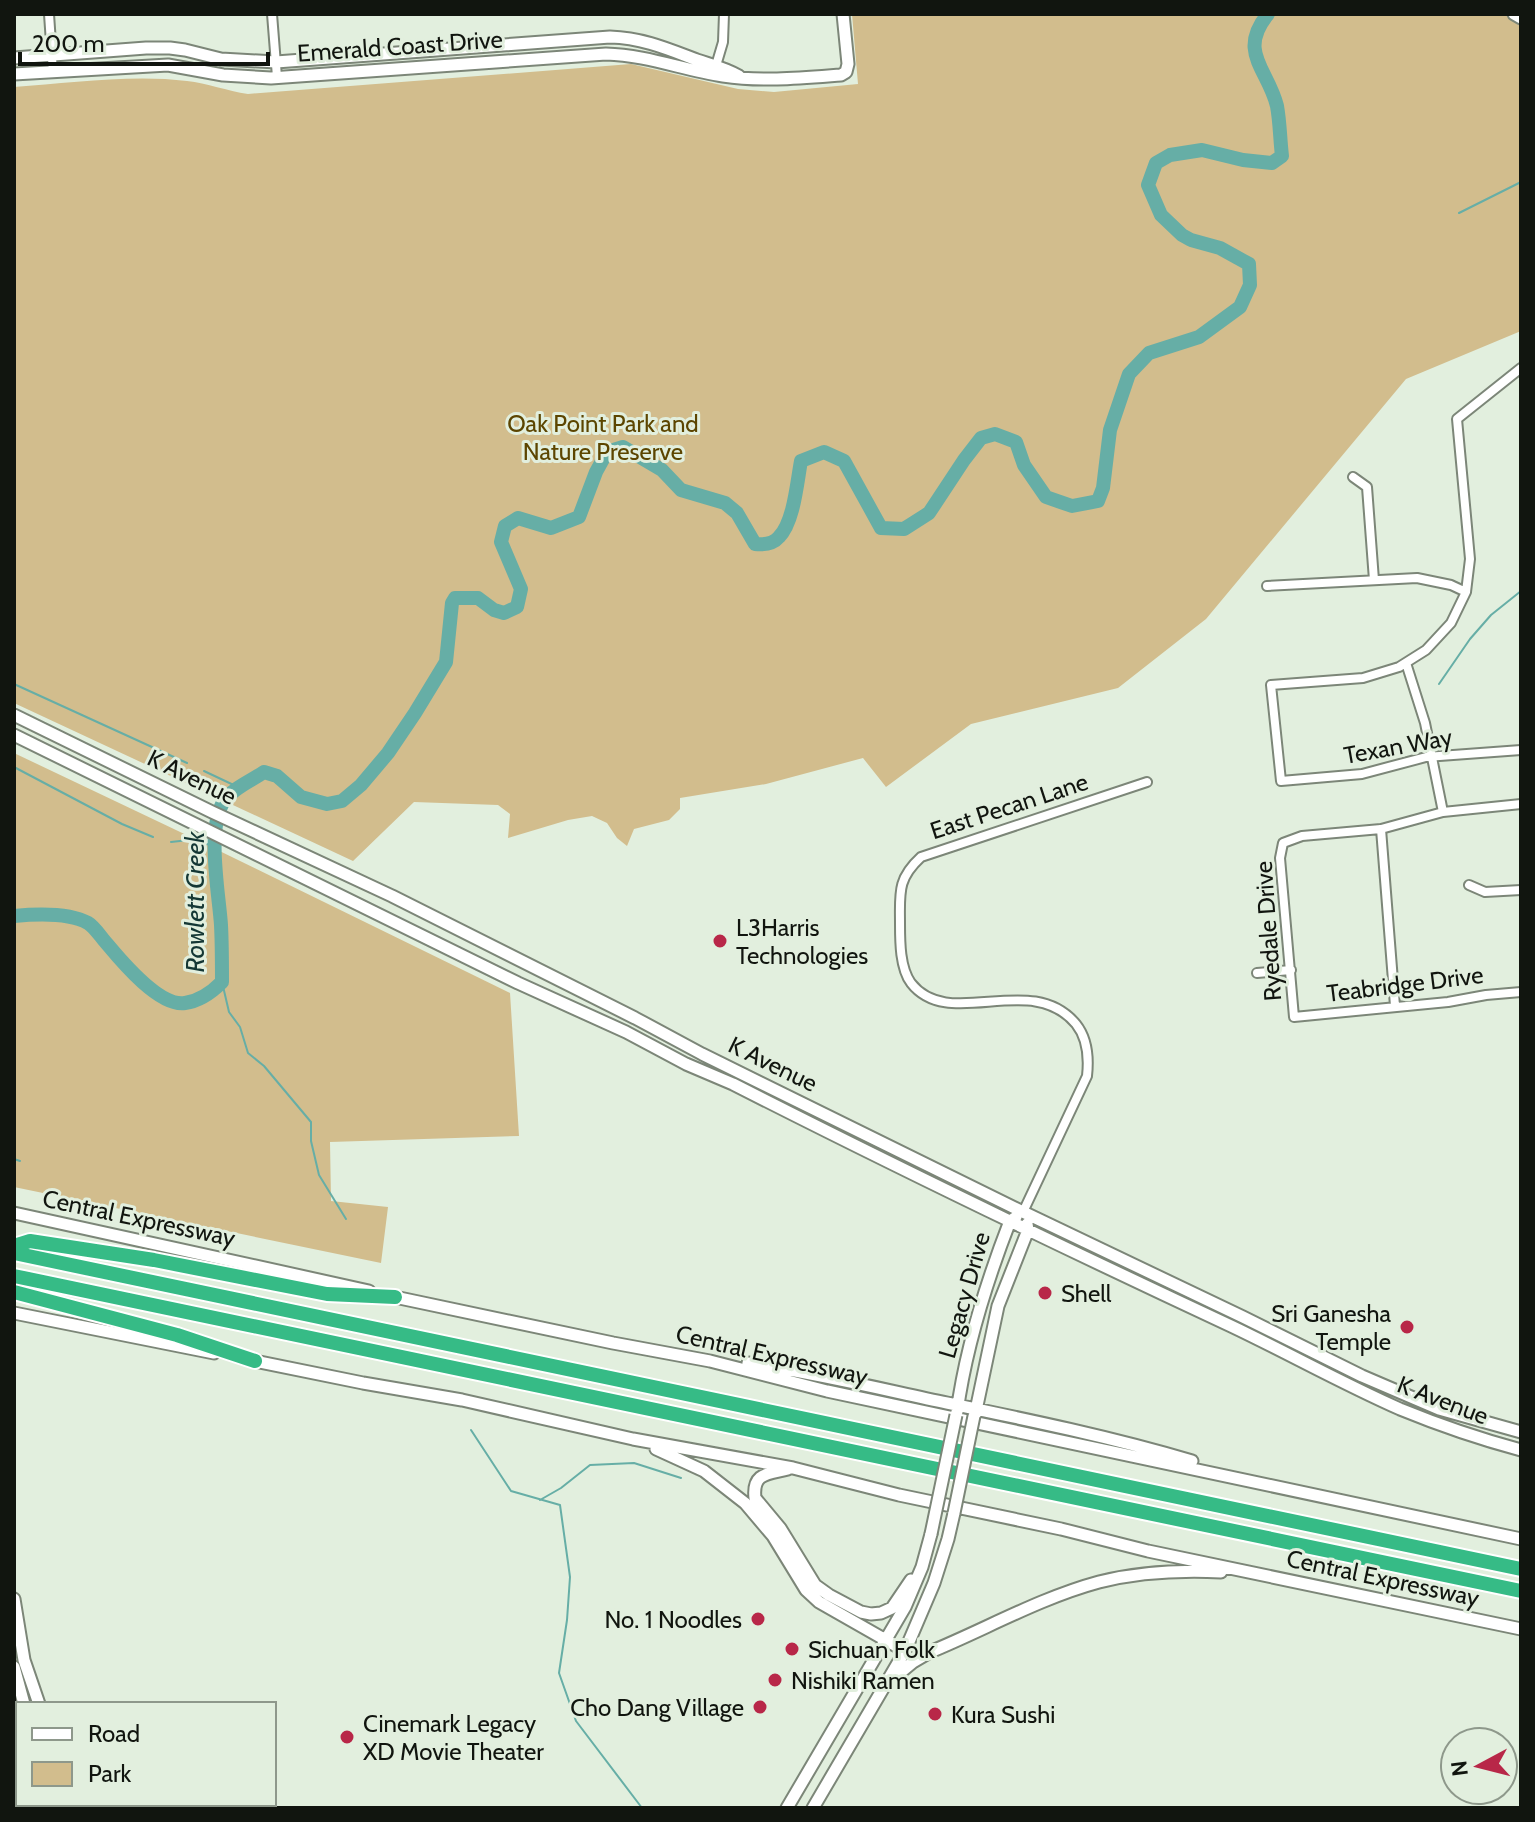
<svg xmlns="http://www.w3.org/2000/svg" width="1535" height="1822" font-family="Cabin,sans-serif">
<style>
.green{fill:#d2bd8d}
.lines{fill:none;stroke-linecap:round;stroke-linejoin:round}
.stream{stroke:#66aea6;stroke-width:2}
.river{stroke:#66aea6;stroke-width:14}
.street-casing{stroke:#7c8678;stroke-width:12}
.secondary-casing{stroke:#7c8678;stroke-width:15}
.highway-casing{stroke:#fff;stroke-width:18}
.street{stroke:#fff;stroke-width:8}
.secondary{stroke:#fff;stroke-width:11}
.highway{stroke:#36bb86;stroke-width:14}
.secondary-bridge-casing{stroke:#7c8678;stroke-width:15;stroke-linecap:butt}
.secondary-bridge{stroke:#fff;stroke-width:11}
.poi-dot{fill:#b82748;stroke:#e2efde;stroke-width:3}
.labels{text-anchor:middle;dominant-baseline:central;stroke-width:6;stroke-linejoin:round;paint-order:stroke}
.street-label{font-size:24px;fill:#11150f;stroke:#e2efde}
.park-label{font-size:24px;fill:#5c4500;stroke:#e2efde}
.poi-label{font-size:24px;fill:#11150f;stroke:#e2efde;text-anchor:start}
.water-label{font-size:26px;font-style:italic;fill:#143734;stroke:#e2efde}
</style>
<rect width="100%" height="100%" fill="#e2efde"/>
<path class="green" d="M852,14H1521V331L1406,379L1206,619L1118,688L971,724L886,787L863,758L766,784L680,798V809L669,820L634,829L627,846L617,838L607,823L592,816L568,820L508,838L510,814L498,805L414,802L353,861L14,703V87C69,83 133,74 187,81C207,83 227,91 248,94L631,64L738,89L774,92L858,84Z
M14,753L197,840L510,993L519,1136L330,1142L331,1201L388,1207L381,1263L14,1187Z"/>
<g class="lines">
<path class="stream" d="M1459,213L1521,182
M14,684L187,763
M1439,684L1470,639L1491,615L1521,591
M14,767L122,824L153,837
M204,771L240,788
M171,842L189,840L215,846
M222,982L229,1012L240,1027L248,1053L264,1066L311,1122V1141L319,1175L346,1219
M14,1159L20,1161
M471,1430L511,1491L560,1505L570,1577L567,1620L559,1673L576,1721L642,1808
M540,1500L561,1488L590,1465L634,1463L681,1478"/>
<path class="river" d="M14,916C35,914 68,912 88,923C95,927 102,939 108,945C123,963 160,1007 185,1003C200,1001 212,992 222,982C222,963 222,944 221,925C219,894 206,828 224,801C233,788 251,781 264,772L277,776L301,797L327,804L342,801L361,785L388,753L415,713L446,662L452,603L455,598H478L494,610L504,613L517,607L521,589L501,542L505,526L518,518L551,528L579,517L596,472L607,452L623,447L662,470L681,490L725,503L737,513L755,544C764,545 773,544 779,537C794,522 797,482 801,461L824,452L844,461L881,528L904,529L929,513L964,460L981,438L995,434L1016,442L1024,465L1046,497L1072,506L1098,501L1103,488L1110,430L1129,374L1149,353L1199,337L1240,307L1250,285L1249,264L1220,248L1191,240L1182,235L1161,215L1148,185L1156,163L1170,155L1202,150L1243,160L1272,163L1282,156C1280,140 1280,122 1277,106C1268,69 1237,52 1268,14"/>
<defs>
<path id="street" d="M49,14L53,72
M272,14L277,77
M715,69L723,42L724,14
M1521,368L1457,419L1470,559L1466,592L1451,623L1426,650L1399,667L1363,678L1271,685L1281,781L1362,774L1426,757L1521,750
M1353,477L1367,487L1374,580
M1267,586L1417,578L1451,585L1466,592
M1406,663L1425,723L1443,812
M1521,804L1443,812L1381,829L1302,836L1283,843L1280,858L1294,1017L1448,1002L1486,995L1521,992
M1381,829L1395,1006
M1469,885L1485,892L1521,890
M1257,973L1291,970
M1023,1212L1087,1076C1089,1058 1088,1039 1076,1024C1031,970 949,1032 911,983C900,968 900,942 900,924C900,893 897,879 921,857L1147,782"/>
<path id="secondary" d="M1514,14L1521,18
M14,58L146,48H170L185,50L221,59L276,62L610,37C643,38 668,49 697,60C712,65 725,68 739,76
M14,74L168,65L223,75L271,78L606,54C647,55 683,70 723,76C762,82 802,78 841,75L846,72L848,64L843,14
M14,715L212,812L392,896L635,1018L702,1054L1023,1212L1243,1317L1362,1376L1439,1409L1521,1432
M14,735L518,983L626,1032L686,1064L733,1084C898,1168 1064,1248 1231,1326C1288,1353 1343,1384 1400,1409C1439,1425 1480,1439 1521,1450
M14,1213L369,1291
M390,1296L613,1343L710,1361L827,1391L1521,1539
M14,1313L214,1353
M250,1360L363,1383L462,1400L633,1439L793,1468L899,1495L1061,1529L1148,1551L1521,1629
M748,1363C815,1373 881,1389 947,1403C1029,1420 1111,1437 1192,1461
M957,1412C966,1346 986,1283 1010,1221L1016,1217
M975,1415L998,1306L1028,1230L1027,1224
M656,1449L704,1471L745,1503L773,1536L806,1590L819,1602L905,1651
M788,1469C769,1474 752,1472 755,1498L780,1528L815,1585L829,1595L861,1612L871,1614L881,1613L892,1608L911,1580
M14,1599L24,1660L39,1704
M14,1667L24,1704
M884,1686L913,1662L930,1652C986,1629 1040,1598 1099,1582C1139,1572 1180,1570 1221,1572
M39,1808L52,1807
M787,1808L905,1607L922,1567L931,1534
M813,1808L905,1651L934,1583L948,1539L954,1513"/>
<path id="highway" d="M14,1246L30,1241L154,1260L327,1294L395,1297
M14,1253L1521,1569
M14,1276L1521,1591
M14,1292L177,1335L255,1361"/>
</defs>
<use href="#street" class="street-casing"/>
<use href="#secondary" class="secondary-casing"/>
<use href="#highway" class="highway-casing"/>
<use href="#street" class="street"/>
<use href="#secondary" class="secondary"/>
<use href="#highway" class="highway"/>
<defs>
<path id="secondary-bridge" d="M954,1513L974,1416
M931,1534L956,1415"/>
</defs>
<use href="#secondary-bridge" class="secondary-bridge-casing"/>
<use href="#secondary-bridge" class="secondary-bridge"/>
</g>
<g class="poi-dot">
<circle cx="720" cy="941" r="8"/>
<circle cx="1045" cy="1293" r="8"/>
<circle cx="1407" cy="1327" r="8"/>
<circle cx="758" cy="1619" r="8"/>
<circle cx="792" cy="1649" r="8"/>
<circle cx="775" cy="1680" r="8"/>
<circle cx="760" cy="1707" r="8"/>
<circle cx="935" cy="1714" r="8"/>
<circle cx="347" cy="1737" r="8"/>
</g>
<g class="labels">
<g class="street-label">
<text transform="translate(400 46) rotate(-4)">Emerald Coast Drive</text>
<text transform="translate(1398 746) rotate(-10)">Texan Way</text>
<text transform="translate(192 777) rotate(26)">K Avenue</text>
<text transform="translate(1009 806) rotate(-18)">East Pecan Lane</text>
<text transform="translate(1268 931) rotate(-94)">Ryedale Drive</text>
<text transform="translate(1405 984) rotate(-7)">Teabridge Drive</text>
<text transform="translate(773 1064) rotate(26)">K Avenue</text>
<text transform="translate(139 1218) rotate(12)">Central Expressway</text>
<text transform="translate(964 1295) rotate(-74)">Legacy Drive</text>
<text transform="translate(772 1355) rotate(13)">Central Expressway</text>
<text transform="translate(1443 1400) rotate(21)">K Avenue</text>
<text transform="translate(1383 1578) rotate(12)">Central Expressway</text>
</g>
<g class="park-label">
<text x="603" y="423">Oak Point Park and<tspan x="603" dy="28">Nature Preserve</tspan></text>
</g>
<g class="poi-label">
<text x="736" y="927">L3Harris<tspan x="736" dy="28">Technologies</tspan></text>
<text x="1061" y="1293">Shell</text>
<text x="1391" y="1313" text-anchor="end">Sri Ganesha<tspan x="1391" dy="28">Temple</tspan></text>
<text x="742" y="1619" text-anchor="end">No. 1 Noodles</text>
<text x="808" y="1649">Sichuan Folk</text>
<text x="791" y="1680">Nishiki Ramen</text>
<text x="744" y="1707" text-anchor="end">Cho Dang Village</text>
<text x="951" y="1714">Kura Sushi</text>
<text x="363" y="1723">Cinemark Legacy<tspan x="363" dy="28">XD Movie Theater</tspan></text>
</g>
<g class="water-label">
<text transform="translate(195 902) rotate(-90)">Rowlett Creek</text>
</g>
</g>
<rect width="1535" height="1822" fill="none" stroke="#11150f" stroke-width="32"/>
<rect x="16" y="1702" width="260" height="104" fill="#e2efde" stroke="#8e988b" stroke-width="2"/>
<rect x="32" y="1728" width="40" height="12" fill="#ffffff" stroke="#8e988b" stroke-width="2"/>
<text x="88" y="1742" font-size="24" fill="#11150f">Road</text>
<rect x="32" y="1762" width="40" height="24" fill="#d2bd8d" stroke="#8e988b" stroke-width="2"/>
<text x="88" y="1782" font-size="24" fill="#11150f">Park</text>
<g transform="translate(1479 1766) rotate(263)"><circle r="38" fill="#e2efde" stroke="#8e988b" stroke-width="2"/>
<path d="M0-6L14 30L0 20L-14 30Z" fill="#b82748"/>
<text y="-12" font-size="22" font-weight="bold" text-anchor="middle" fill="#11150f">N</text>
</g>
<path d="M20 52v12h248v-12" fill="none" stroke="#11150f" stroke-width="4"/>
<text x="32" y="52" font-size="24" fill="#11150f" stroke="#e2efde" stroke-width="6" paint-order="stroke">200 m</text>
</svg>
